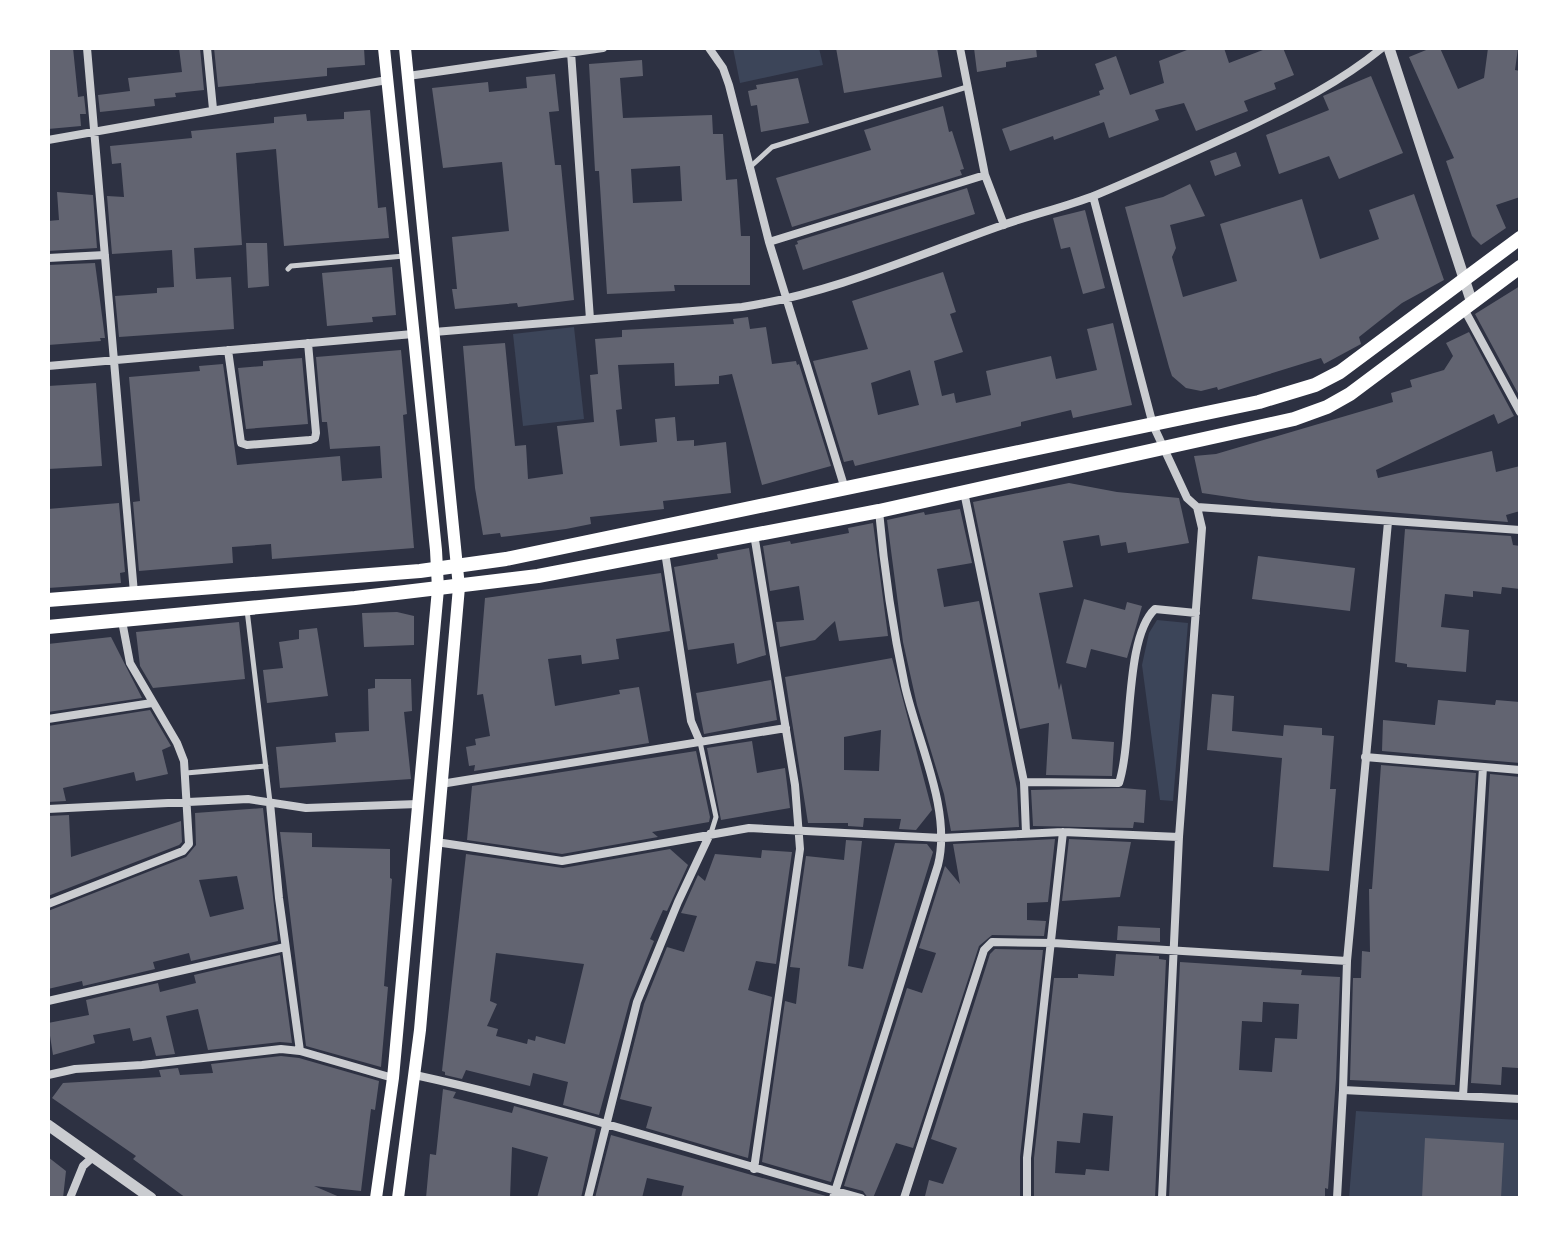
<svg xmlns="http://www.w3.org/2000/svg" width="1568" height="1246" font-family="'Fira Sans',sans-serif">
<style>
.green{fill:#3c4559}
.building{fill:#626471;fill-rule:evenodd}
.lines{fill:none;stroke-linecap:round;stroke-linejoin:round}
.service{stroke:#caccd0;stroke-width:5}
.minor{stroke:#caccd0;stroke-width:8}
.tertiary{stroke:#caccd0;stroke-width:11}
.secondary{stroke:#fff;stroke-width:12}
.primary{stroke:#fff;stroke-width:14}
</style>
<rect width="100%" height="100%" fill="#2d3142"/>
<path class="green" d="M733,48H819L823,65L740,83Z
M574,327L584,419L523,426L513,334Z
M1157,620L1188,623L1173,801L1160,800L1142,665L1149,633Z
M1356,1111L1520,1120V1198H1349Z"/>
<path class="building" d="M48,48H73L78,97L84,96L86,114H80L81,126L48,129Z
M179,48H200L204,90L175,93L176,97L154,99L155,106L100,112L98,95L130,91L128,78L182,72Z
M214,48H364L365,65L327,68V76L218,87Z
M836,48H937L942,77L844,93Z
M974,48H1036L1037,57L1006,62V67L977,72Z
M1192,48H1224L1229,63L1268,48H1283L1294,75L1274,83L1276,89L1244,101L1248,111L1196,131L1184,103L1155,110L1159,120L1109,138L1104,122L1054,140L1053,136L1010,151L1002,129L1100,95L1099,91L1104,89L1095,64L1116,56L1130,95L1164,83L1159,61Z
M1431,48H1440L1458,89L1484,78L1488,48H1518L1515,70L1520,71V197L1496,205L1506,228L1481,245L1472,236L1446,161L1454,158L1409,57Z
M642,60L643,76L620,78L623,118L712,115L713,134H723L726,180L737,179L741,236H750V285H674L675,291L607,294L599,171H595L589,64ZM680,166L682,201L633,203L631,169Z
M555,74L559,111L549,112L555,165H561L574,300L518,307L517,303L455,309L452,289H457L452,237L509,231L502,162L443,168L432,88L488,82L489,92L527,88L526,77Z
M1371,76L1403,153L1339,179L1329,156L1279,174L1266,135L1329,110L1323,96Z
M798,78L809,123L761,132L757,105L751,106L748,91L757,89L756,85Z
M943,106L949,132L952,131L964,169L960,170L962,175L792,227L776,178L871,150L864,130Z
M370,110L378,208L386,207L389,238L284,246L276,149L236,153L242,245L194,248L196,279L231,277L234,329L119,337L115,296L157,293V288L174,287L172,250L112,254L107,196L124,197L121,163L112,164L110,146L192,138L191,131L274,123V117L306,114L307,121L344,119V112Z
M1236,152L1241,166L1215,176L1210,161Z
M1190,184L1205,216L1170,225L1176,248L1172,257L1183,297L1237,281L1220,224L1302,199L1320,259L1379,239L1369,210L1414,194L1444,280L1402,303L1359,337L1361,344L1324,364L1321,358L1218,390L1217,387L1201,391L1186,388L1172,376L1169,367L1125,207L1163,197Z
M967,188L975,214L803,270L795,245L798,244L797,241Z
M57,192L93,195L97,248L48,251V221L59,220Z
M1085,210L1105,288L1083,294L1070,247L1061,249L1053,218Z
M246,243H267L269,286L248,288Z
M95,263L105,338H100L101,341L48,345V265Z
M392,267L396,315L372,317L373,322L327,326L322,273Z
M943,272L956,312L950,314L963,352L934,361L942,396L954,393L956,403L991,395L986,371L1051,356L1056,379L1097,370L1087,329L1113,323L1132,405L1073,418L1071,410L1021,422V426L855,466L853,460L844,462L813,361L868,349L852,301ZM910,370L919,405L878,415L871,383Z
M1520,286V397L1475,314Z
M748,317L750,329L766,327L772,364L796,361L797,365L799,364L831,466L762,485L732,374L719,376V384L675,386L674,363L618,365L622,409L616,410L620,446L657,442L655,419L675,417L677,441L694,440V446L726,442L731,493L663,501L664,509L590,517L591,524L566,529L501,537L500,533L483,535L475,488L463,346L505,343L515,446L526,445L528,479L563,474L557,426L594,422L590,375L598,374L595,339L622,337V330L734,324L733,319Z
M1469,332L1514,416L1498,424L1494,414L1376,470L1378,478L1492,451L1496,472L1520,466V511L1506,515L1508,522L1256,501L1202,493L1194,456L1216,454L1393,402L1391,393L1412,387L1410,380L1444,370L1453,356L1446,343Z
M401,350L407,414L403,415L414,548L272,559L271,544L232,547L233,563L139,571L133,502L140,501L129,377L200,371L199,366L223,364L237,465L340,456L342,481L382,478L380,446L330,449L327,422H322L316,357Z
M302,358L308,424L246,429L238,368L263,366V361Z
M96,383L102,466L48,469V386Z
M1069,483L1117,492L1179,498L1189,543L1128,553L1126,542L1101,546L1099,535L1063,541L1073,587L1039,593L1059,690L1061,683L1072,739L1114,742L1112,776L1046,775L1049,723L1020,729L973,502Z
M119,503L125,572L120,573L121,583L48,588V509Z
M960,509L972,563L937,569L944,607L979,601L1017,789L1019,827L951,831L944,794L917,705L903,642L887,520L924,512L925,515Z
M873,523L888,636L839,641L835,621L815,640L780,647L776,622L804,620L799,586L770,591L763,546L790,541L791,544L849,533L848,528Z
M1405,529L1511,536L1513,545L1520,546V589L1502,587L1501,594L1473,591V597L1445,594L1441,627L1469,630L1466,672L1407,667V664L1395,662Z
M749,548L766,655L737,664L734,643L688,650L674,567L718,559L717,554Z
M1258,556L1355,568L1350,611L1252,599Z
M661,573L670,631L616,639L619,659L582,664L581,655L548,659L555,706L620,694L619,690L639,687L649,743L474,771L475,765L469,766L466,747L476,745L475,739L490,736L483,694L477,695L485,598Z
M1084,599L1125,610L1127,602L1142,606L1127,658L1091,649L1086,668L1066,663Z
M397,612L414,616V645L364,647L362,613Z
M239,622L245,679L153,688L140,666L136,632Z
M317,628L328,696L267,703L263,670L283,668L279,642L299,639V630Z
M111,637L142,698L48,712V644Z
M892,658L932,810L916,830L899,829L901,819L864,818L863,827L848,826V823H808L785,677ZM881,730L879,771L844,770V737Z
M375,679H411L412,711L404,712L411,779L280,788L276,747L336,742L335,733L369,731L368,689L375,688Z
M771,680L777,720L704,734L696,693Z
M1212,694L1234,696L1232,731L1283,736L1284,725L1322,728V735L1334,736L1330,789H1336L1329,871L1273,867L1282,758L1207,750Z
M1438,700L1495,705L1496,700L1520,702V763L1382,751L1383,720L1435,725Z
M150,710L171,746L162,750L168,774L136,781L134,772L63,788L66,801L48,802V726Z
M752,741L757,773L785,768L790,808L721,820L707,748Z
M696,751L710,817L709,822L652,832L658,837L562,854L467,840L472,786Z
M1381,765L1476,773L1455,1085L1350,1080L1353,978H1361L1362,951L1370,952L1369,889H1372Z
M1490,774L1520,777L1518,1068L1502,1067L1501,1085L1471,1083Z
M1123,788L1146,790L1144,823L1134,822L1133,828L1033,826L1031,790Z
M263,808L278,941L191,961L189,953L153,962L155,969L83,986L82,981L48,989V911L186,857L196,845L195,813ZM237,876L244,909L210,917L199,880Z
M69,815L71,857L181,821L182,842L179,845L48,896V816Z
M280,832L312,833V847L390,849V878L392,879L384,986L388,987L381,1067L306,1046Z
M1055,839L1048,902L1027,903V920L1046,921L1044,936L992,935L979,946L913,1148L896,1143L873,1198H868L863,1191L844,1186L907,988L922,993L936,953L919,948L945,866L960,884L953,844Z
M1069,839L1131,842L1120,897L1062,901Z
M846,840L862,841L848,966L863,969L895,843L927,844L933,852L831,1182L762,1162L785,1001L796,1004L800,968L790,967L806,856L844,860Z
M670,849L688,865L667,911L663,910L650,939L654,941L630,1000L599,1115L563,1105L568,1082L533,1073L530,1086L466,1070L462,1079L445,1075V1072L442,1071L466,854L563,868ZM496,953L584,964L565,1044L536,1036L535,1041L528,1039L527,1044L496,1036L498,1029L487,1026L497,1004L490,1001Z
M762,850L792,852L776,964L756,961L748,990L772,997L748,1158L646,1128L652,1107L620,1099L644,1004L667,947L684,952L697,916L681,913L698,875L705,881L715,854L761,858Z
M1118,926L1160,928V942L1117,940Z
M995,949L1043,950L1020,1157V1198L925,1196L929,1180L943,1184L957,1148L931,1139L990,954Z
M1116,954L1159,956V959L1166,960L1155,1198H1034V1158L1054,978H1078V974L1114,976ZM1083,1113L1113,1116L1109,1171L1086,1169L1085,1175L1055,1173L1057,1141L1080,1143Z
M280,955L292,1043L280,1042L208,1050L198,1009L166,1016L175,1054L156,1056L151,1037L133,1041L130,1028L93,1035L95,1043L53,1055L48,1023L89,1015L86,1000L158,983L160,992L196,983L194,975Z
M1180,962L1302,970L1301,975L1340,977L1336,1079L1328,1189L1325,1188V1198H1169ZM1263,1002L1299,1004L1297,1039L1275,1038L1272,1072L1239,1070L1242,1021L1262,1022Z
M281,1056L299,1058L379,1081L375,1110L371,1109L361,1191L314,1186L342,1198H186L133,1159L136,1156L52,1098L63,1083L161,1077L159,1070L178,1068L180,1075L213,1073L211,1064Z
M443,1089L456,1092L453,1098L512,1113L514,1106L596,1129L581,1198H537L548,1157L512,1147L510,1198H426L430,1154L436,1155Z
M611,1135L826,1196V1198H681L684,1186L647,1178L642,1198H595Z
M1425,1138L1504,1143L1501,1198H1422Z
M48,1157L66,1171L63,1198H48Z"/>
<g class="lines">
<path class="service" d="M749,168L772,147L967,87
M288,269L291,266L404,256
M247,610L270,802
M700,742L716,817L711,833
M186,773L266,766"/>
<path class="minor" d="M87,48L134,593
M207,48L213,109
M709,48L723,68L729,85L769,242L845,489
M960,48L985,175L1004,225
M571,52L590,319
M408,76L603,48
M48,140L387,80
M1093,196L1153,425L1187,498L1197,507L1202,528L1179,837L1162,1198
M769,242L985,175
M48,258L105,255
M1464,309L1520,412
M434,332L742,307C834,293 917,255 1003,225C1034,214 1066,207 1096,195C1147,174 1196,151 1246,128C1296,104 1339,83 1382,48
M228,350L241,443L247,445L310,440L315,438L316,433L308,343
M48,366L413,334
M964,492L1024,782L1026,833
M1197,507L1520,530
M754,534L795,785L800,849L754,1169
M665,552L691,721L700,742
M48,719L152,703
M1365,757L1520,770
M1024,782L1119,783C1133,740 1124,638 1155,609L1196,613
M441,784L786,728
M270,803L279,898L300,1051
M48,809L248,799L306,808L418,804
M436,842L562,861L749,828L942,838L1063,832L1179,837
M48,904L183,851L189,844L184,761L177,743L130,663L122,621
M48,1001L285,947
M48,1075L75,1069L142,1065L281,1049L300,1051L393,1078
M415,1075C566,1108 713,1157 861,1198
M1343,1090L1520,1099
M1463,1096L1483,767
M70,1198L83,1166L94,1156
M588,1198L637,1002L678,902L710,834
M833,1198L938,865C952,810 917,740 905,686C893,630 884,568 879,511
M904,1198L984,950L992,942L1053,943L1347,961
M1027,1198V1158L1063,832
M1337,1198L1343,1090L1347,961L1388,522"/>
<path class="tertiary" d="M1389,48L1472,303
M48,1125L151,1198"/>
<path class="secondary" d="M376,1198L393,1078L438,589L436,550L384,48
M398,1198L420,1030L459,587L405,48"/>
<path class="primary" d="M48,600L420,571L506,559L1259,402L1315,385L1340,372L1520,238
M48,627L355,598L538,576L879,511L1294,419L1327,407L1350,394L1520,267"/>
</g>
<rect width="1568" height="1246" fill="none" stroke="#ffffff" stroke-width="100"/>
</svg>
